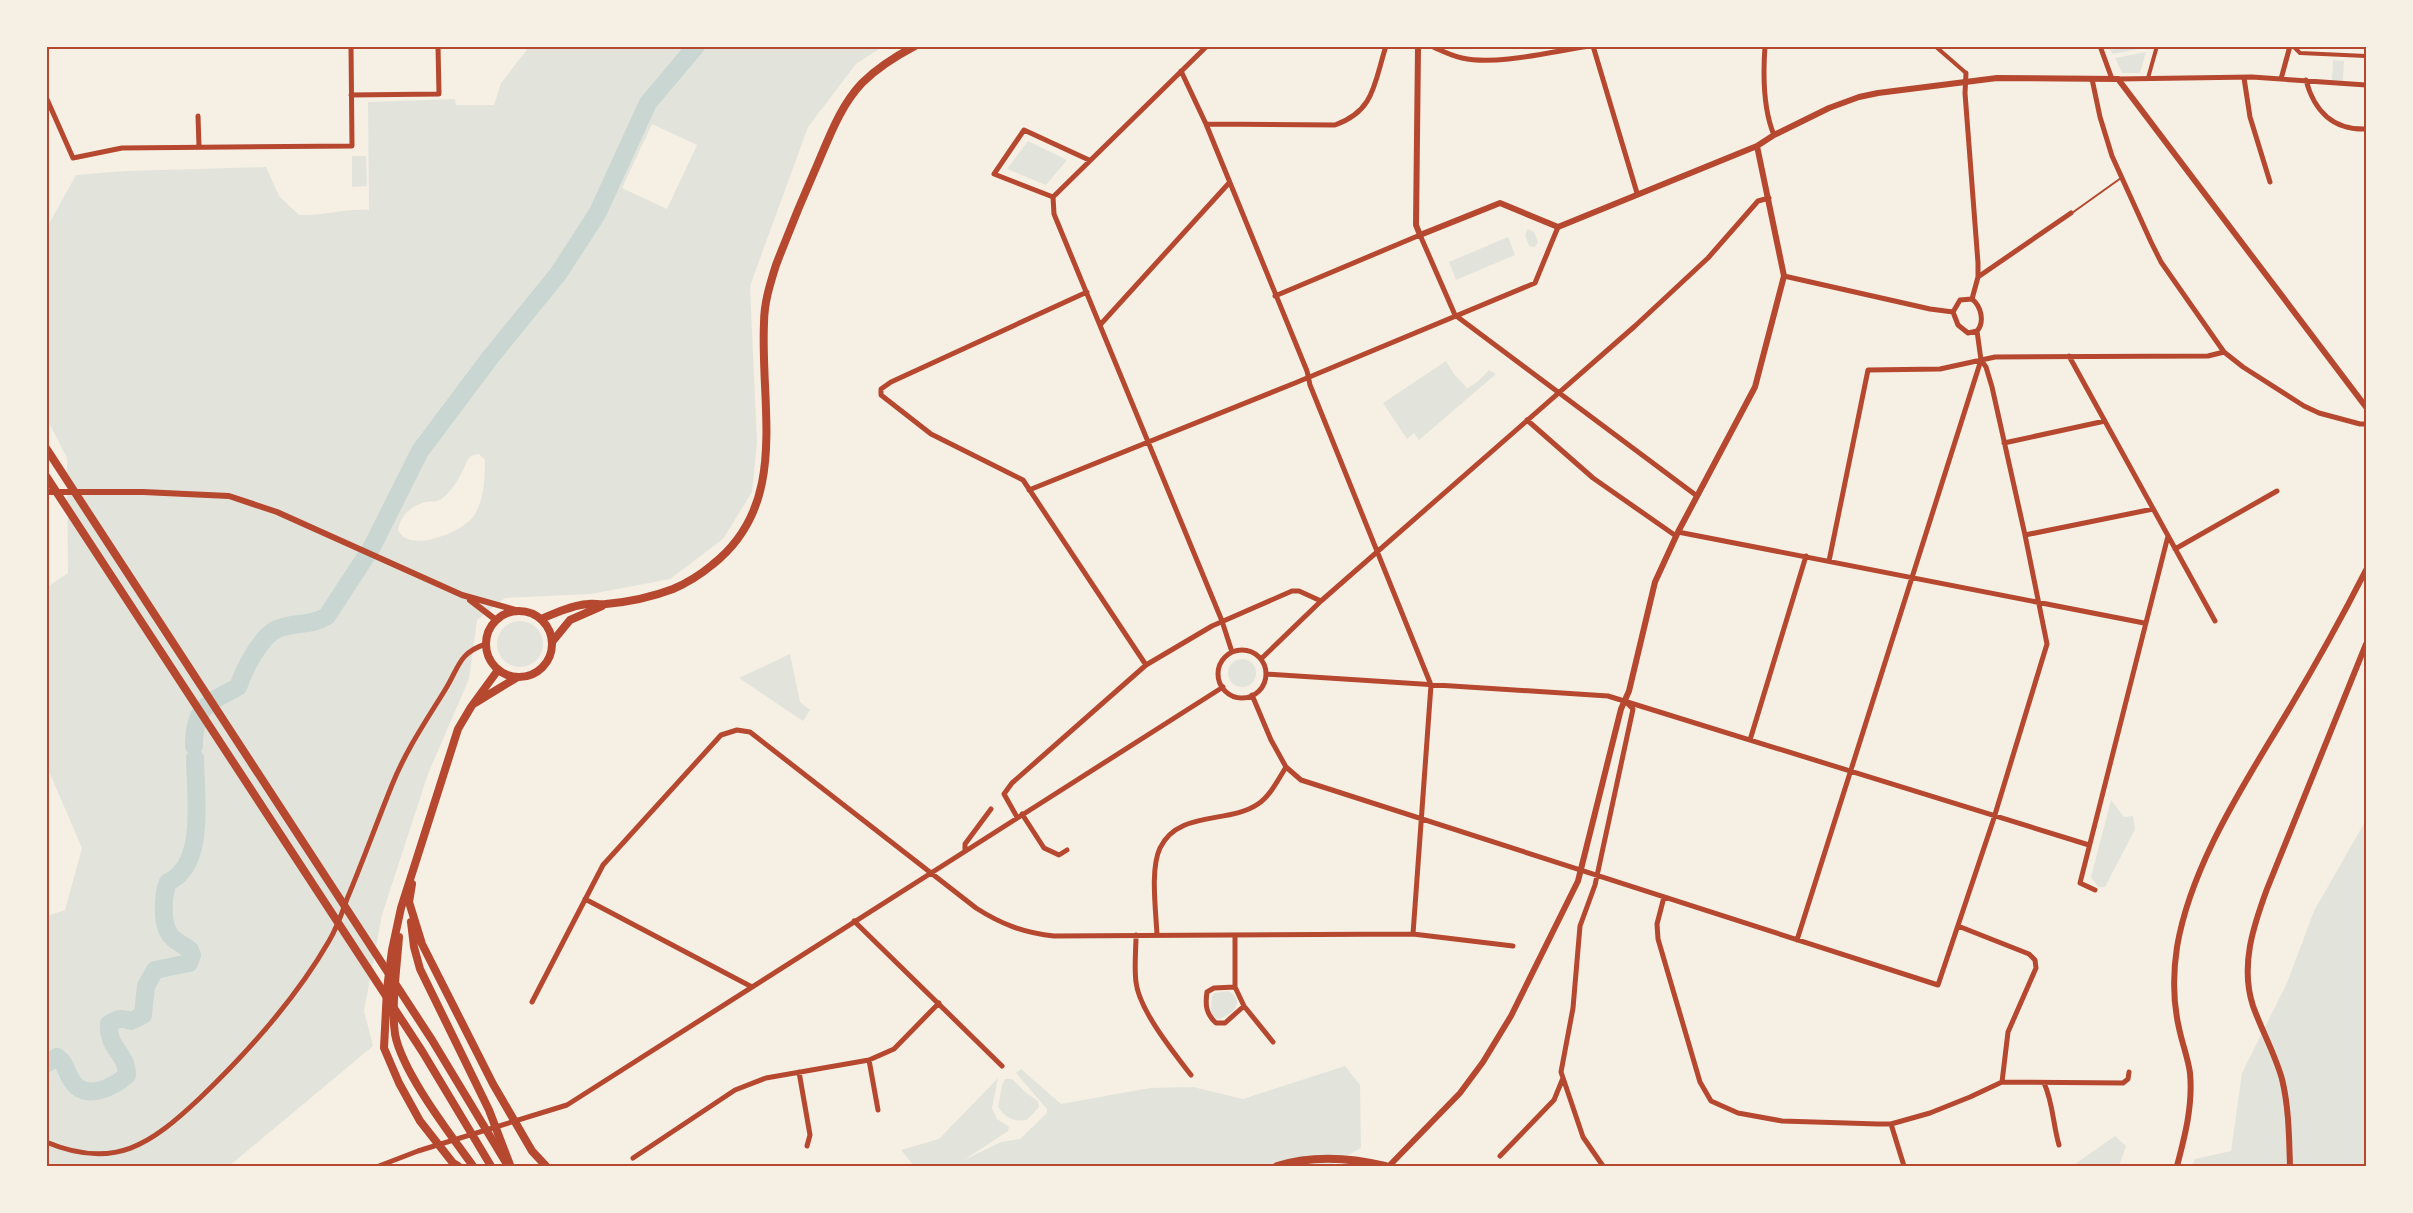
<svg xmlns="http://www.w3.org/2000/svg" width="2413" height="1213" font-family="Quicksand,sans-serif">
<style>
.green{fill:#e2e4dc;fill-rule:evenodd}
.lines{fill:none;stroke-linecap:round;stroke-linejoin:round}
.river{stroke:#c9d6d2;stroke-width:18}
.service{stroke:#b5482f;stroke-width:2}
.pedestrian{stroke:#b5482f;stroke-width:4}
.minor{stroke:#b5482f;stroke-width:5}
.tertiary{stroke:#b5482f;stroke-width:6}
.secondary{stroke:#b5482f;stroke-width:8}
.trunk{stroke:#b5482f;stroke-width:8}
.neatline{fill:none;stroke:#b5482f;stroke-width:2}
</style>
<rect width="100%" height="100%" fill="#f6efe4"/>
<path class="green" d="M529,47H882L856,64L808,127L750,286L757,443L752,492L723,539L670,579L591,594L505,598L477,620L469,679L428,774L382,915L364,1011L373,1046L229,1166H47V916L65,910L82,848L47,767V587L68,573L67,458L47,419L46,229L76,175L125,171L266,167L279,196L299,215C323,216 345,208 369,210L368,102L455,99L456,105H494L501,83ZM652,124L697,145L667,209L622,188ZM479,454L485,460C485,477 484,499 475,514C466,530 421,549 404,537C402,536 400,533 398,530C400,516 412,505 426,502C431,501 436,502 440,500C451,494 463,472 467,461L471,456Z
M2109,47H2148L2113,54Z
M2146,52L2140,73H2122L2115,58Z
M2333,60L2344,61L2343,81L2332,80Z
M1028,141L1067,160L1046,185L1007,169Z
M352,156H366L367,186L352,187Z
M1528,229L1534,232L1538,242L1535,247L1529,246L1525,235Z
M1508,237L1515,255L1456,280L1449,262Z
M1446,361L1454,374L1467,388L1476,383L1489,370L1496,374L1419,440L1414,433L1407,439L1383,403Z
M497 644a23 23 0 1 1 46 0a23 23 0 1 1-46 0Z
M790,654L800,702L810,710L803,721L739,678Z
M1228 673a14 14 0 1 1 28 0a14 14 0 1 1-28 0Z
M2111,800L2124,817L2133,816L2135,829L2105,887H2098L2091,877Z
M2366,820V1166H2192L2195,1159L2231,1151L2242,1073L2287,983L2314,911Z
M1228,991C1247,1000 1232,1018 1216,1019L1211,1012L1212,996L1214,993Z
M1345,1066L1360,1085L1361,1148L1329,1166H914L901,1150L939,1139L998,1078L992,1108L997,1119L1009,1127L1008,1131L964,1160L1001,1142L1020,1139L1047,1113V1109L1016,1073L1021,1069L1061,1104L1150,1088L1193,1087L1243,1099Z
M1005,1079H1012L1026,1093L1038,1101L1039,1107L1027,1120C1013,1122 1006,1118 998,1107L1002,1085Z
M2115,1136L2126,1146L2119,1166H2072Z"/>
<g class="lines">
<path class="river" d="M194,746C194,708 207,703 238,687C244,670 260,637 277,629C294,622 312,626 327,616L372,547L420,451L489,359L558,274L597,214L648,103L696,46
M46,1064L57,1057C66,1063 66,1072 72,1081C85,1102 114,1087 127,1075C127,1053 107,1048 109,1024C117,1019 121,1017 131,1021L143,1015L146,986L155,970L189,963L192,955L190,950C184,945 174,941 170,935C161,923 163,894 168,882C207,865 195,793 195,758"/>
<path class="service" d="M2072,213L2121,178"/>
<path class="pedestrian" d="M1935,46L1966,73
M1979,46H1980
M2293,46L2300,53L2366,56
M2250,47L2251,46
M2148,78L2157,46"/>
<path class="minor" d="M1431,46C1442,51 1452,56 1462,58C1497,66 1554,51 1590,46
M1593,46L1637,193
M1765,46C1763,74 1763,109 1774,135
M2100,46L2112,79
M1181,71L1206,124L1307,371L1310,385L1431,685L1413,934
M1966,73L1965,93L1978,263V277L1972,299
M2244,78L2250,117L2270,182
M2092,79L2100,117L2112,156L2151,242L2161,262L2224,352L2243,367L2304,406L2319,413L2360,424H2366
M2118,79L2252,77L2366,85
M2281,79L2290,46
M2306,80C2314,111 2333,130 2366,129
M351,95L439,94L438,46
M46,97L73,158L122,148L352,146L351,46
M198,116L199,147
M1206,124L1335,125C1375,111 1374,83 1386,46
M1053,197L1054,214L1222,621L1232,652
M1053,197L1207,46
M1053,197L994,174L1024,130L1089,160
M1784,276L1930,309L1953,312
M1978,277L2071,213
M1087,292L891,382L881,389V395L931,434L1023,480L1146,665
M1275,296L1420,235L1455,315L1697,496
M1100,325L1229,183
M2069,356L2215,621
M1527,420L1593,478L1676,536
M2004,443L2105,421
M1029,490L1295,383L1535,283L1558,227
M1678,532L2144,623
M2025,535L2153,509
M2175,549L2277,491
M1829,561L1868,370L1940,369L1995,357L2208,356L2224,352
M1218 674a24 24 0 1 1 48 0a24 24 0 1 1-48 0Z
M1261,659L1321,601L1635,326L1708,258L1758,201L1769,198
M1266,674L1608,696L2089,845
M1252,695L1271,740L1286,767L1301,780L1938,985L1993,821L2047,644L2025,535L1992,387L1986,367L1981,360
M1750,740L1806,556
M1022,814L1044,848L1059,855L1067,850
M1017,817L1004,794L1012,783L1146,665L1212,626L1292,591H1299L1321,601
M965,850V844L991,809
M2095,890L2080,883L2168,536
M1664,897L1657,924L1658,939L1700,1082L1711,1101L1738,1113L1782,1121L1878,1124H1891L1930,1113L1970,1097L2002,1082L2123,1083L2128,1079L2129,1072
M585,899L752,987
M854,921L1002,1066
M1958,926L2029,954L2035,960L2036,968L2008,1032L2002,1082
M1136,935C1136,950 1134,967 1136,982C1139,1010 1174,1053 1191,1075
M1157,935C1156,911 1150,869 1160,848C1178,810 1229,824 1258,804C1270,796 1278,780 1286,767
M1235,935V987L1244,1006L1273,1042
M1797,940L1981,360L1977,331C1985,322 1981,306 1972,299L1960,300L1953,312L1958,325L1968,333L1977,331
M1235,987L1214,988L1207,992C1205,1005 1206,1014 1216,1023H1225L1244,1006
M532,1002L603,865L721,735L737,730L750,732L976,908C1001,924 1024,933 1054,936L1413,934L1513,946
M869,1060L878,1110
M799,1072L810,1135L807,1146
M2044,1083C2053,1102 2053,1125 2059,1145
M1891,1124L1904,1166
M46,1142C115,1171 151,1144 200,1098C249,1051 295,1000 329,941C337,928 342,913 347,899C363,861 377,822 392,785C406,750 426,721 445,690C459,668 458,653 486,644
M1500,1156L1554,1100L1563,1078
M633,1158L735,1090L766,1078L869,1060L894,1049L939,1003
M379,1166L418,1151L567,1105L1223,687
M1603,1166L1583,1137L1561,1072L1573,1008L1580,926L1595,885L1633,709L1627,703"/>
<path class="tertiary" d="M1413,46H1425
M1418,48L1416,225L1420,235L1500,203L1558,227L1757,146L1774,135L1829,108L1859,97L1878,93L1997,78L2118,79L2366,407
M46,492H143L229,496L277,512L462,595L519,611
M470,600L496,620
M1389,1166L1460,1093L1483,1062L1511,1016L1578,881L1621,709L1629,691L1655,582L1678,532L1755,387L1784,276L1757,146
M2177,1166C2185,1136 2193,1105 2190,1073C2188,1058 2182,1043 2179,1028C2173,1002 2173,973 2177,947C2189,876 2231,805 2268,744C2303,687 2336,629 2366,570
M2290,1166C2289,1137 2289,1108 2282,1079C2275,1054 2262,1031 2253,1006C2240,966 2253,927 2267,889L2366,644"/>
<path class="secondary" d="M486 644a33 33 0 1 1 66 0a33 33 0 1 1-66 0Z
M541,619C555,613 573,605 588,604C594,603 600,605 606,604C628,602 652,597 673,589C687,583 700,575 712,565C790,504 760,409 764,323C764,303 770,284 776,265C789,231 803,197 818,163C830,135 841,105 862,83C878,67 896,56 915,46
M552,642L570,620L602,606
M475,703L516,678
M412,884L409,902L422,944L493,1084L532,1151L546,1166
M411,922L414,947L420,969L489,1110L510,1165
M399,937C397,965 391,1007 395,1034C402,1072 450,1134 473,1166
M458,1166L453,1163L420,1121L399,1083L384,1048L387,989L392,950L401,908L458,729L471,707L498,670
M1277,1166C1313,1155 1348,1157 1385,1166"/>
<path class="trunk" d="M46,448L432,1040L508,1166
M46,476L422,1051L491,1166"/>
</g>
<rect width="2413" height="1213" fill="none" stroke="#f6efe4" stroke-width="96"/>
<rect x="48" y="48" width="2317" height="1117" class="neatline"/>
</svg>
